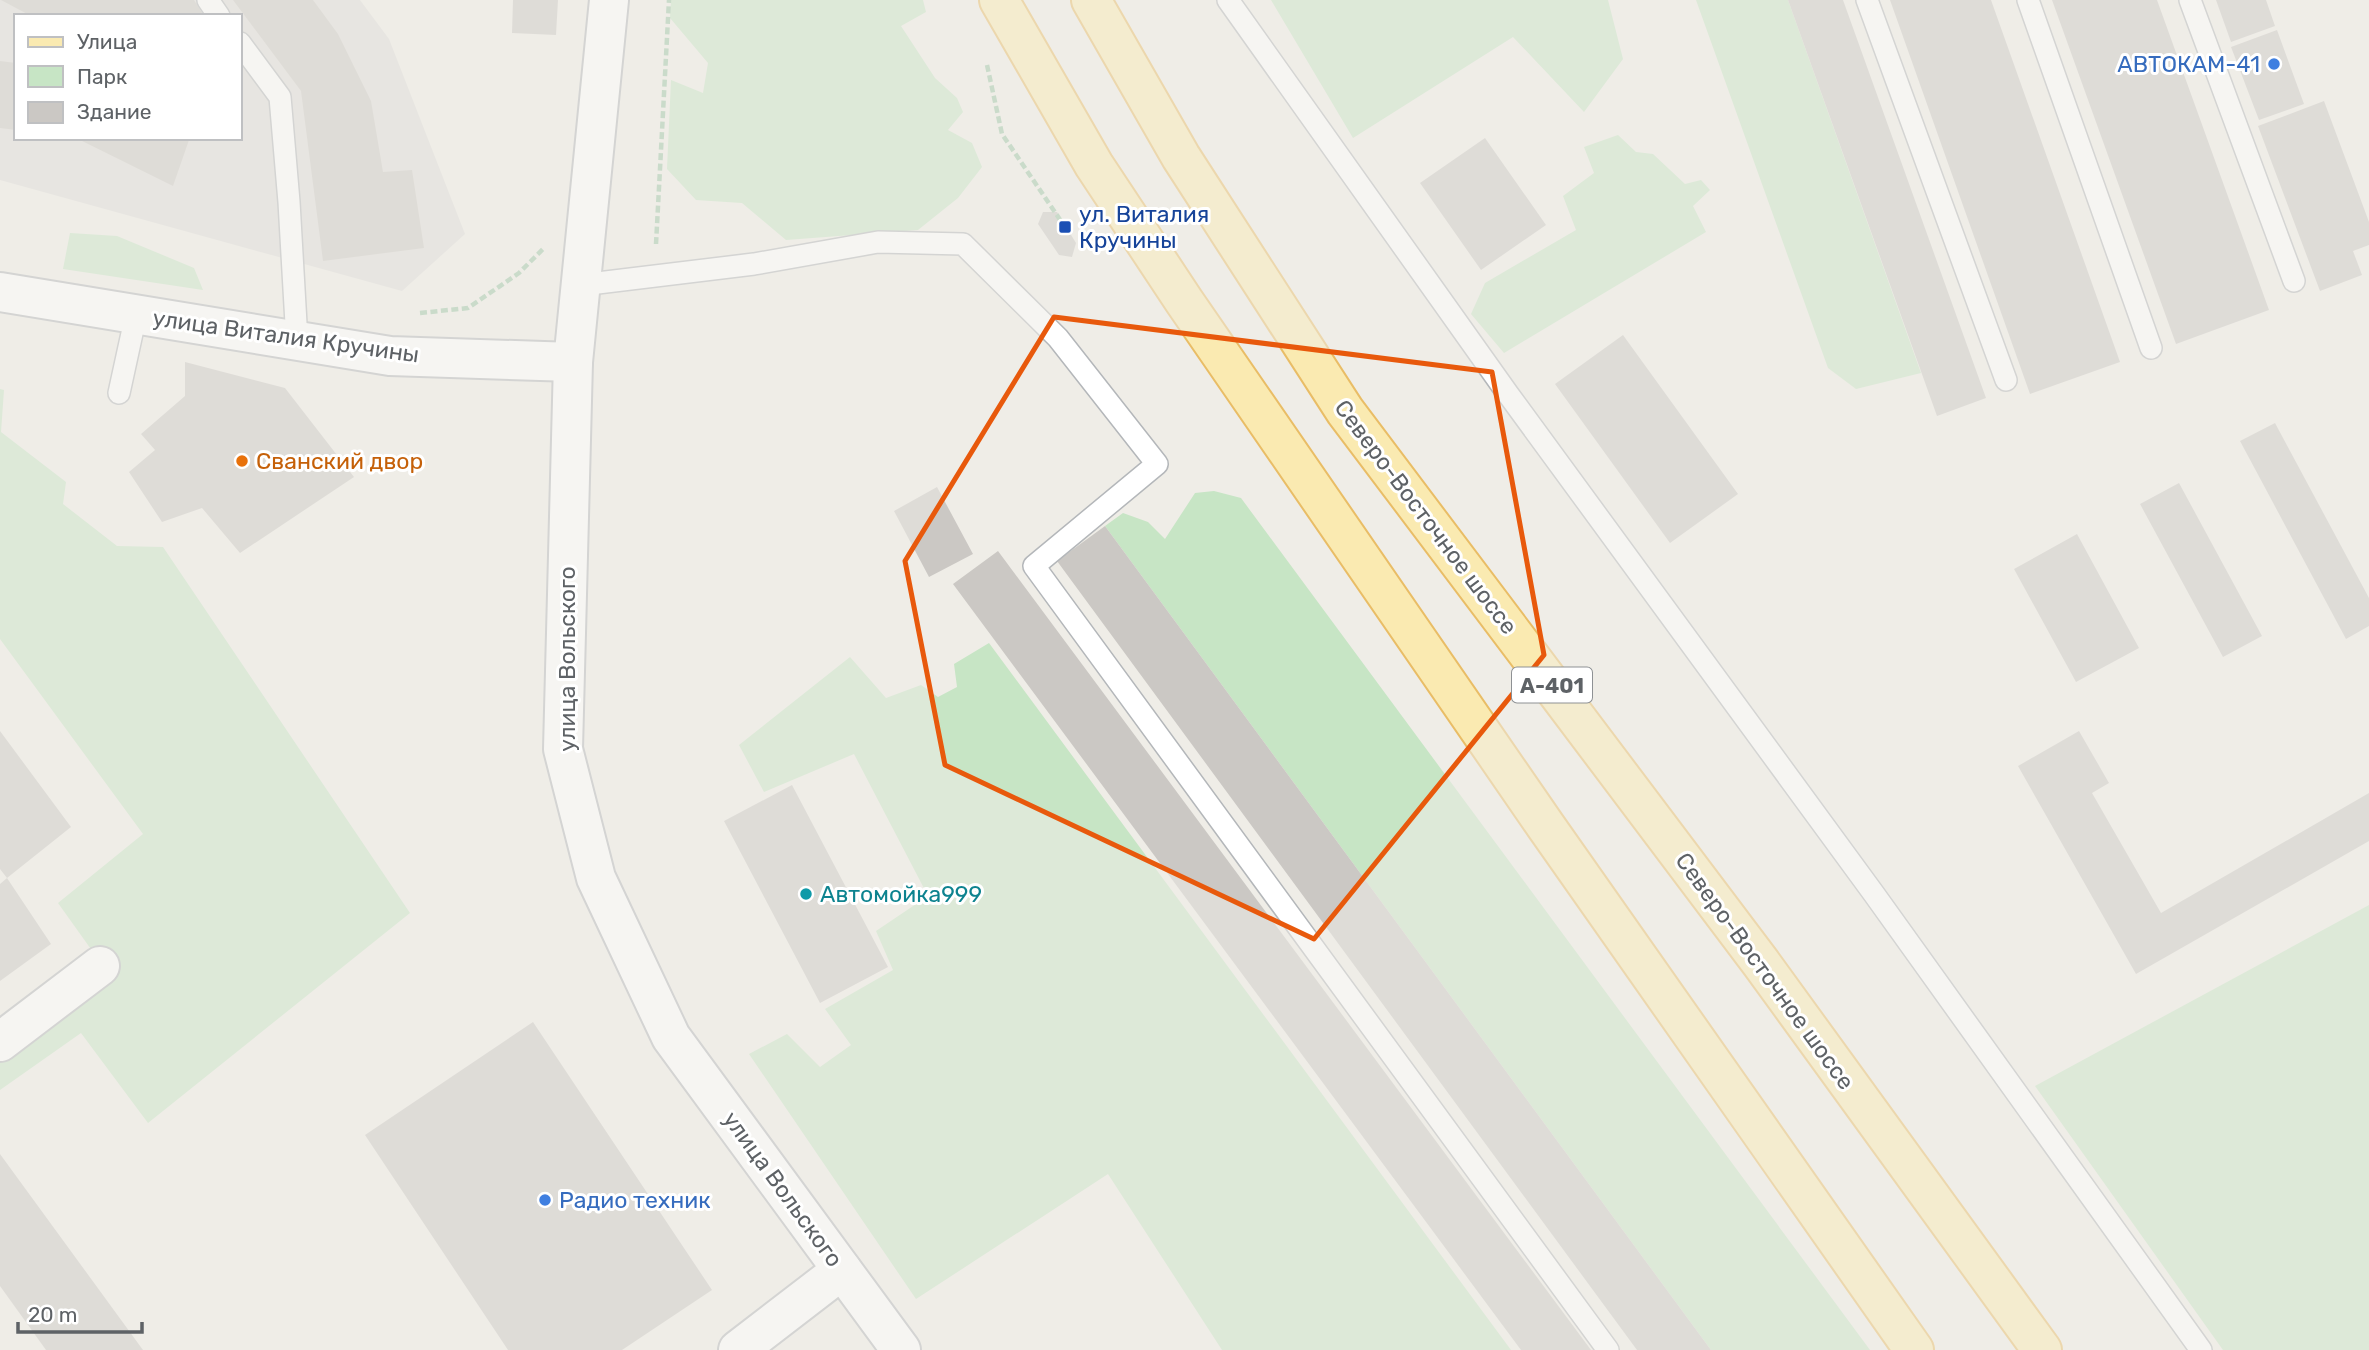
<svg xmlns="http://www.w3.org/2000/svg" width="2369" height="1350" font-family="Rubik,sans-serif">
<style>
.industrial{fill:#dedcd9;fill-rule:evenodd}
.green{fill:#c7e5c5}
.building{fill:#cbc8c4}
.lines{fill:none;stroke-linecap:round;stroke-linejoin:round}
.service-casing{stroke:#b4b7ba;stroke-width:24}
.minor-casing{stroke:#b4b7ba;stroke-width:42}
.secondary-casing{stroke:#b3b6ba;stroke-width:42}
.primary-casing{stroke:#e9bd66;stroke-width:42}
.path{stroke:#9ec6a7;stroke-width:4.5;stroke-dasharray:7 3.5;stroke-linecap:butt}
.service{stroke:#fff;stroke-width:21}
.minor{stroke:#fff;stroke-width:38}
.secondary{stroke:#fff;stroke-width:38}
.primary{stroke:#faeab1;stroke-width:38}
.marked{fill:none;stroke:#e8590c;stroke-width:5;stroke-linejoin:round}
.shop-dot{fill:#3f7fe0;stroke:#fff;stroke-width:2.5}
.transit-dot{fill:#1a4fb4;stroke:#fff;stroke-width:2.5}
.food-dot{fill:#e8710a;stroke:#fff;stroke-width:2.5}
.culture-dot{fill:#0f9aa8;stroke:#fff;stroke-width:2.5}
.labels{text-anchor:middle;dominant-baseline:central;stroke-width:6;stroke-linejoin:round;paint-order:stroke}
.shield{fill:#fff;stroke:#8e9194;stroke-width:2}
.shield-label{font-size:21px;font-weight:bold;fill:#5e6266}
.shop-label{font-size:23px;fill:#366cbe;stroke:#fff;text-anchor:end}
.transit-label{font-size:23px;fill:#164399;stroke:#fff;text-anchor:start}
.street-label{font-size:23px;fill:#5e6266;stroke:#fff}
.food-label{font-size:23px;fill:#c56008;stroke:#fff;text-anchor:start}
.culture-label{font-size:23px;fill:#0d838f;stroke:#fff;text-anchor:start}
</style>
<rect width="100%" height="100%" fill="#efede7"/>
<path class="industrial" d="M0,0H360L389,39L465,234L402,291L0,180ZM16,16H240V138H16Z"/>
<path class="green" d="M671,0H923L926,12L901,26L935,78L957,98L963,112L948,130L972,143L982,167L958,198L918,230L786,240L742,203L696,200L667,169L671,80L703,93L708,63L670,18Z
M1271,0H1608L1623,59L1584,112L1513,37L1353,138Z
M1696,0H1788L1921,373L1856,389L1828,368Z
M1618,135L1636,152L1653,154L1685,184L1701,180L1710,190L1693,206L1706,232L1504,353L1471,314L1485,283L1576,230L1563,196L1594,173L1584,147Z
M70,233L117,236L194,268L203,290L63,269Z
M0,389L4,390L1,432L66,482L63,504L117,546L163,547L410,913L148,1123L81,1033L0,1090V1032L98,959L58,903L143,834L0,639Z
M1214,491L1241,498L1870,1350H1711L1105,526L1123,513L1148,522L1165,539L1195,493Z
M989,643L1511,1350H1222L1108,1174L916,1299L749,1054L787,1034L820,1067L851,1045L825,1009L893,970L876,931L928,896L854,754L764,792L739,745L850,657L886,698L921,685L938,697L957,687L954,664Z
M2369,905V1350H2223L2035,1086Z"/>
<path class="building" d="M1,0H194L204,16H31Z
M233,0H313L338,34L371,101L383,172L412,170L424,248L323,261L301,91Z
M513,0H558L556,35L512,33Z
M1788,0H1843L1986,398L1937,416Z
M1890,0H1991L2120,362L2030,394Z
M2052,0H2157L2269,310L2176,344Z
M2216,0H2266L2275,26L2231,42Z
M2277,30L2304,104L2259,120L2231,47Z
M0,61L16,63V130L0,128Z
M2324,101L2369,222V245L2353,251L2362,275L2320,291L2258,126Z
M76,138H186L189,140L173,186Z
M1485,138L1546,225L1481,270L1420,183Z
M1043,212H1057L1076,243L1072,257L1059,255L1038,224Z
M1623,335L1738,494L1670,543L1555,384Z
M185,362L285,388L354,477L240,553L202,508L162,522L129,472L155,450L141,434L185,396Z
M2275,423L2369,598V626L2346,639L2240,441Z
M2179,483L2262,636L2223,657L2140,504Z
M937,487L973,554L929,577L894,511Z
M1105,526L1711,1350H1637L1057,561Z
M2077,534L2139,648L2076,682L2014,569Z
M998,551L1591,1350H1521L953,584Z
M0,731L71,827L7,878L0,869Z
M2079,731L2109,783L2092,793L2161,913L2369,793V841L2136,974L2018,766Z
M792,785L888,967L820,1003L724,821Z
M7,878L51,944L0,981V884Z
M533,1022L712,1290L622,1350H508L365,1135Z
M0,1154L143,1350H46L0,1286Z"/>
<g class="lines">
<defs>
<path id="service" d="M208,0L219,16
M1228,0L1508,394L1874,894L2201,1350
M1867,0L2006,380
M2028,0L2151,348
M2190,0L2294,281
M240,43L280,97L289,202L297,341
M581,285L754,264L878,242L963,244L1058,338L1157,464L1034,566L1608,1350
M119,393L136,315"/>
<path id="minor" d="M0,292L390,356L573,362L609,0
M0,1042L100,966
M738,1350L842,1270"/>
<path id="secondary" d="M573,362L563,749L596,878L671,1037L901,1350"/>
<path id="primary" d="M999,0L1094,165L1184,301L1545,825L1914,1350
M1091,0L1181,157L1345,411L1761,963L2042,1350"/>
</defs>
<use href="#service" class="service-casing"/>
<use href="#minor" class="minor-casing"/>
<use href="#secondary" class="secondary-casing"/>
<use href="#primary" class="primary-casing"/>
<path class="path" d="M987,65L1002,134L1065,227
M656,244L669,0
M420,313L468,308L519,273L544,248"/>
<use href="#service" class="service"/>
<use href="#minor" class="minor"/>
<use href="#secondary" class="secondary"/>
<use href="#primary" class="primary"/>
</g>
<path d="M0 0H2369V1350H0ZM1054,317L1492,372L1544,655L1314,939L945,765L905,561Z" fill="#efede7" fill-opacity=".55" fill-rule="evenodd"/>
<path class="marked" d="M1054,317L1492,372L1544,655L1314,939L945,765L905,561Z"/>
<g class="shop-dot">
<circle cx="2274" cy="64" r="7"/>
<circle cx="545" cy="1200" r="7"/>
</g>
<rect class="transit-dot" x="1058" y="220" width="14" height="14" rx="3.5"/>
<circle class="food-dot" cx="242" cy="461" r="7"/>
<circle class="culture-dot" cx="806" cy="894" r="7"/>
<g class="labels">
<rect class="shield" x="1512" y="667.5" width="80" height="35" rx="5"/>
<g class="shield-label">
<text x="1552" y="685">А-401</text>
</g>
<g class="shop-label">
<text x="2260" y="64">АВТОКАМ-41</text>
<text x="559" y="1200" text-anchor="start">Радио техник</text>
</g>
<g class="transit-label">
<text x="1079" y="214">ул. Виталия<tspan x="1079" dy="26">Кручины</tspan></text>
</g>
<g class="street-label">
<text transform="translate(286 336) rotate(8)">улица Виталия Кручины</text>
<text transform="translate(1426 517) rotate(53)">Северо-Восточное шоссе</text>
<text transform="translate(567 659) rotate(-90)">улица Вольского</text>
<text transform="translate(1765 971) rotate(54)">Северо-Восточное шоссе</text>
<text transform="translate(783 1189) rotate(54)">улица Вольского</text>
</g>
<g class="food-label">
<text x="256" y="461">Сванский двор</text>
</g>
<g class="culture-label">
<text x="820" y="894">Автомойка999</text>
</g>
</g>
<rect x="14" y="14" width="228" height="126" fill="#ffffff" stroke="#bfc0c2" stroke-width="2"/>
<rect x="28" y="37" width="35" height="10" fill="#faeab1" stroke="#bfc0c2" stroke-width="2"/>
<text x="77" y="49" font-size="21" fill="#5e6266">Улица</text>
<rect x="28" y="66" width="35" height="21" fill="#c7e5c5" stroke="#bfc0c2" stroke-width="2"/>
<text x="77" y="84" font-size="21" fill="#5e6266">Парк</text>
<rect x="28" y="102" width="35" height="21" fill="#cbc8c4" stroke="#bfc0c2" stroke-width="2"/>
<text x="77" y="119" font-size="21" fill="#5e6266">Здание</text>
<path d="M18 1322v10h124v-10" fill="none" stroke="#5e6266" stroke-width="3.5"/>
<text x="28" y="1322" font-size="21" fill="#5e6266" stroke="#ffffff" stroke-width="5" paint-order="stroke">20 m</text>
</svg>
